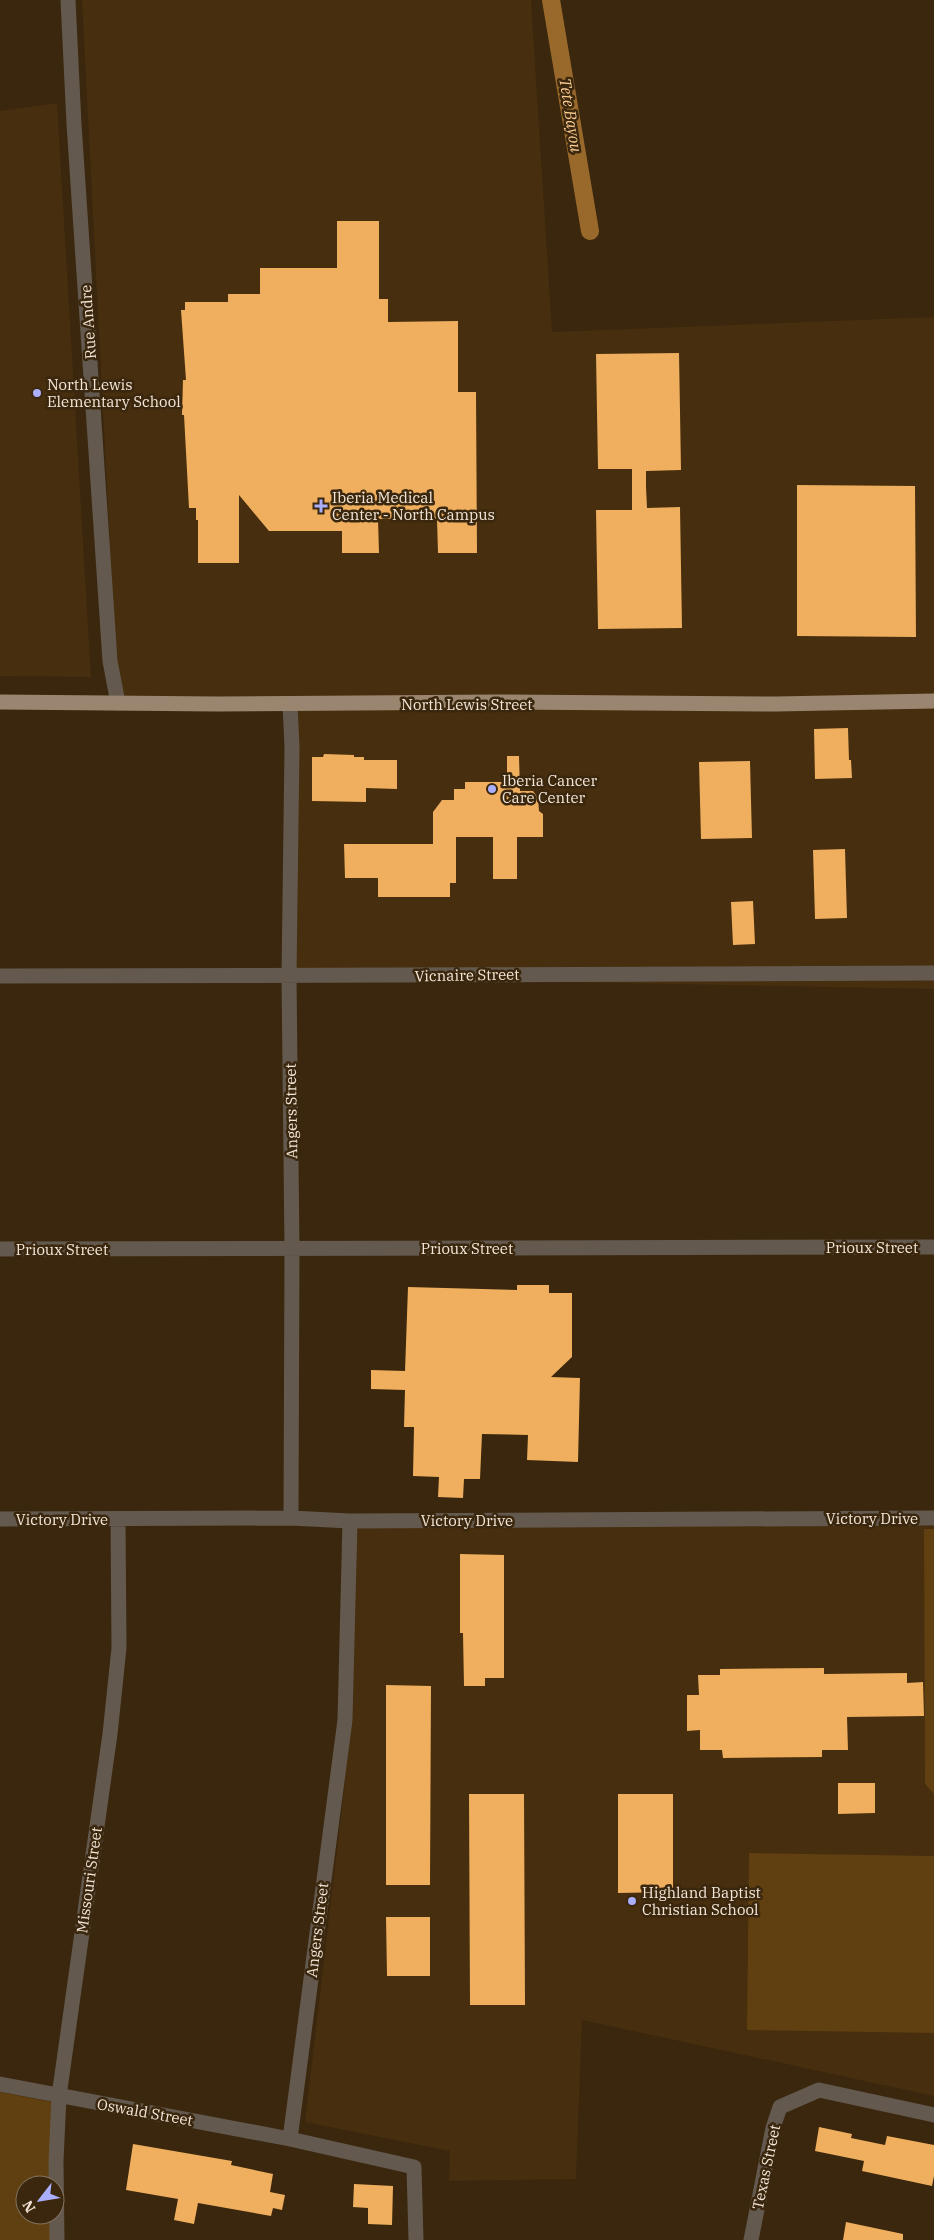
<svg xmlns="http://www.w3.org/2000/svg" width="934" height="2240" font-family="'IBM Plex Serif',serif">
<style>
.built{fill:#462e0e}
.green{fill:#603f10}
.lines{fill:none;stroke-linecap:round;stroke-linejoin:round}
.canal{stroke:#98692a;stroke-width:18}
.building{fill:#efaf5e}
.minor{stroke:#63594e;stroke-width:15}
.major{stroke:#9a8670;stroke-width:15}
.poi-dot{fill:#abaffb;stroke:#3a270e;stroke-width:2}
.labels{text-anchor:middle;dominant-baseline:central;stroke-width:5;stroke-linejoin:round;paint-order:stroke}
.street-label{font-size:15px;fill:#f3e6d8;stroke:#3a270e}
.poi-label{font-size:15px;fill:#f3e6d8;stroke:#3a270e;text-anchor:start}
.water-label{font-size:16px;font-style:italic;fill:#fccc92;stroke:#3a270e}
</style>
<rect width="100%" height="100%" fill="#3a270e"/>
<path class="built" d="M82,0H531L552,332L934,317V989L289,977L290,704L118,703Z
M57,103L91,677L0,676V111Z
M350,1521L934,1526V2096L582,2020L576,2179L449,2181L450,2151L305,2122L345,1781Z"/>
<path class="green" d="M924,1529H934V1794L925,1784Z
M749,1853L934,1856V2033L747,2030Z
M0,2092L52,2102V2185H25V2215H52L51,2240H0Z"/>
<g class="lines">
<path class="canal" d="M551,0L590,231"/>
</g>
<path class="building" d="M337,221H379V299H388V322L458,321V392H476L477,553H438L437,519H378L379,553H342V531H269L239,495V563H198V520H196V508H189L184,415H182L183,380H186L181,310H185V302H228V294H260V268H337Z
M679,353L681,470L646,471V487L647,508L680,507L682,628L598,629L596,510H632V469H598L596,354Z
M797,485L915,486L916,637L797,636Z
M848,728L849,760H851L852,778L815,779L814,729Z
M324,754L354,755V757H364V760H397V789L366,788V802L312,801V757H323Z
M507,756H519L520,791H533L538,798L539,811L543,814V837H517V879H493V837H456V883H450V897H378V878H345L344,844H433V812L442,800H454V789H465V782H507Z
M750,761L752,838L701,839L699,762Z
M845,849L847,918L815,919L813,850Z
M753,901L755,944L733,945L731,902Z
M517,1285H549V1293H572V1357L551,1377L580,1378L578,1462L527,1460L528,1435L482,1434L480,1479H464L463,1498L438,1497L439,1477L413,1476L414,1427H404L405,1390L371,1389V1370L405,1371L408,1287L517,1290Z
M460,1554L504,1555V1678H485V1686H464L463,1633H460Z
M824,1668V1674L907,1673V1683L923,1682L924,1716L847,1717L848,1750H822V1757L723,1758L722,1750H700V1730L687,1731V1695H699L698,1675H720V1669Z
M386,1685L431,1686L430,1885H386Z
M838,1783H875V1813L838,1814Z
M469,1794H524L525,2005H470Z
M618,1794H673V1892L618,1893Z
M386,1917H430V1976H387Z
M819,2127L852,2134L851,2138L885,2145L887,2136L934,2145V2176L932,2186L862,2171L864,2161L815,2151Z
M133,2144L232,2161L231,2165L273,2174L270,2192L285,2195L282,2210L273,2208L271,2216L198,2203L194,2224L174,2220L178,2199L126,2190Z
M354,2184L393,2186L392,2225L368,2224V2208L353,2207Z
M846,2222L903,2234V2240H843Z"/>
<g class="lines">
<path class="minor" d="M68,0L74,124L110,661L118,703
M290,704L292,747L289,977L292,1249L291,1518
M0,976C311,977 623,973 934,973
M0,1249L934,1247
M0,1519L291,1518L350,1521L934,1518
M0,2084L290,2139L414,2167L416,2240
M290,2139L345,1720L350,1521
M57,2240L56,2161L59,2096L110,1734L119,1648L118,1519
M751,2240L773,2128L780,2107L819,2090L934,2115"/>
<path class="major" d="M0,702L217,704L496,702L776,704L934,701"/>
</g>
<g class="poi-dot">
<circle cx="37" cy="393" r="5"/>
<path d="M318.5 498.5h5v5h5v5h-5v5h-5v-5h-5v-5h5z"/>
<circle cx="492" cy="789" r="5"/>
<circle cx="632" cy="1901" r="5"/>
</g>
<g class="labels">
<g class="street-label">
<text transform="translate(88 322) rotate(-94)">Rue Andre</text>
<text x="467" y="704">North Lewis Street</text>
<text transform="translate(467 975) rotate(-1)">Vicnaire Street</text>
<text transform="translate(291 1111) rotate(-91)">Angers Street</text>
<text x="872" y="1247">Prioux Street</text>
<text x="467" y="1248">Prioux Street</text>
<text x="62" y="1249">Prioux Street</text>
<text x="872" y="1518">Victory Drive</text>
<text x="62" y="1519">Victory Drive</text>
<text x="467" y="1520">Victory Drive</text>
<text transform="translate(89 1880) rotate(-82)">Missouri Street</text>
<text transform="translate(317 1930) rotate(-83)">Angers Street</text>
<text transform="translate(145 2112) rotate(10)">Oswald Street</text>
<text transform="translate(766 2167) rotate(-78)">Texas Street</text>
</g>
<g class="poi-label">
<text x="47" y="384">North Lewis<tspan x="47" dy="17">Elementary School</tspan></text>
<text x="332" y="497">Iberia Medical<tspan x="332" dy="17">Center - North Campus</tspan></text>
<text x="502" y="780">Iberia Cancer<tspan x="502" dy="17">Care Center</tspan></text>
<text x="642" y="1892">Highland Baptist<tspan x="642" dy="17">Christian School</tspan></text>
</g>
<g class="water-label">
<text transform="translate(571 115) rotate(81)">Tete Bayou</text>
</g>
</g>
<g transform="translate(40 2200) rotate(239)"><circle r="24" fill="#3a270e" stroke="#84735f"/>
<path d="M0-4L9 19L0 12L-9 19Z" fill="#abaffb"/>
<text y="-8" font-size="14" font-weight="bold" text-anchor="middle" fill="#f3e6d8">N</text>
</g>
</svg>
